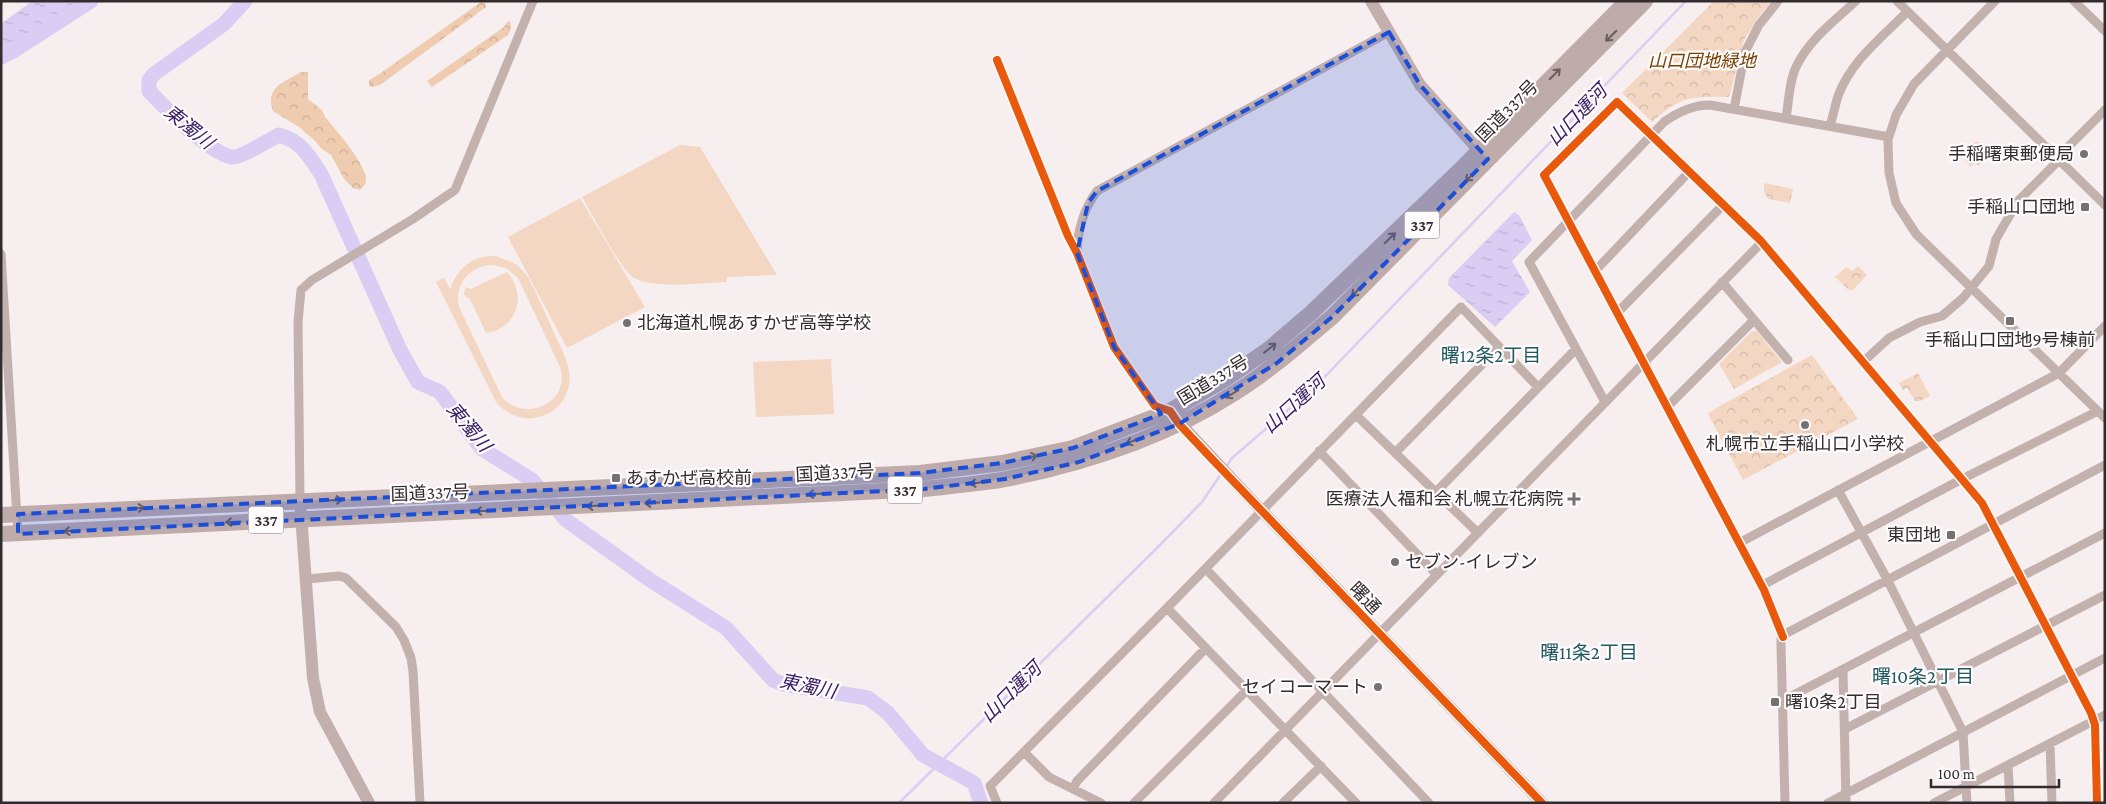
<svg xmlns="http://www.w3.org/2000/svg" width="2106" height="804" font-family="'Crimson Pro','Noto Sans JP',serif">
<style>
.forest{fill:url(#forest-crowns)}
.park{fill:url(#park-crowns)}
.pitch{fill:#f4d7c3;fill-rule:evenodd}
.water{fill:url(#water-ripples)}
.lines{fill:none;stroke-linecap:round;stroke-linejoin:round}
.stream{stroke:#d9cdf3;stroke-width:2.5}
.river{stroke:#d9cdf3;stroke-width:15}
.street{stroke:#c3b1ae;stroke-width:9}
.secondary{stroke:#c2afae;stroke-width:12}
.highway{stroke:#bfaba9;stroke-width:16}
.cycleway-casing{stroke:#fefbfc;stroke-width:11}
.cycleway{stroke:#e8590c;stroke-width:8}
.oneway{stroke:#6a5f5f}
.marked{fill:#1d4ed8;fill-opacity:0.2;stroke:#1d4ed8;stroke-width:4;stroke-dasharray:10 6;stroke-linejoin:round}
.poi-dot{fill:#777072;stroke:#fefbfc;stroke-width:2}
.labels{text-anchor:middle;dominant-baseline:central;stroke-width:4.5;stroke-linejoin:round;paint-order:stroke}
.shield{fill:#fefbfc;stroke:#6f6a6c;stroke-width:1}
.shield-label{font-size:16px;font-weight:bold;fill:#322c2e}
.park-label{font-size:18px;font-style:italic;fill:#774103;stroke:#fefbfc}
.street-label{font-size:18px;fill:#322c2e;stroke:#fefbfc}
.poi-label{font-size:18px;fill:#322c2e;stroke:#fefbfc;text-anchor:end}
.water-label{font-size:19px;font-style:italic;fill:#371a65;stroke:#fefbfc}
.neighbourhood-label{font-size:19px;fill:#215b60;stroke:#fefbfc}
</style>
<defs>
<pattern id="forest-crowns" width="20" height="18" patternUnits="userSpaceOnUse" patternTransform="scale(1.25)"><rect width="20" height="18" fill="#efcbb0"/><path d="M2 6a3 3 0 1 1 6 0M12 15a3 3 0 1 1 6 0" fill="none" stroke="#cdae98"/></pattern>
<pattern id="park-crowns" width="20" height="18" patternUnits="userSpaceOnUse" patternTransform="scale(1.25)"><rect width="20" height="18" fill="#f4d7c3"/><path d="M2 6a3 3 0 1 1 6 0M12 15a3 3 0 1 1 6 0" fill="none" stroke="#d2b9a8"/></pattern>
<pattern id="water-ripples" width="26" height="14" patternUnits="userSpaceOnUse" patternTransform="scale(1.25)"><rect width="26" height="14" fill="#d9cdf3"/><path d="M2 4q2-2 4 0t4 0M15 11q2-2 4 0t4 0" fill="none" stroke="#bbb0d1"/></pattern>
</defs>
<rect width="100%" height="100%" fill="#f6eeef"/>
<path class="forest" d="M481,2L485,3L486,7L380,85L371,87L369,85V80L378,75Z
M508,21L510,22L511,28L508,35L432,87L427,81L504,27Z
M301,72H308V99L322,110L325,117C335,129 367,165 366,180C366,184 363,187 360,190L353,188L344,179L331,155L322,149L314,140L299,127L273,111C265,87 283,83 301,72Z"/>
<path class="park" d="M1714,1H1772L1761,13L1744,40L1729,97C1692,96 1680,96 1652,122L1622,93Z
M1976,142L1988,145L1990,149L1989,160H1986L1979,165L1973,164L1971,167L1964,159L1967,158C1965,151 1969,145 1976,142Z
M1764,183L1793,189L1790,203L1768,199L1764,192Z
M1858,266L1867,275L1853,290H1849L1835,277L1846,267L1852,271Z
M1752,331H1757L1782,362L1734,389L1719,364Z
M1812,355L1858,419L1743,480L1708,414L1716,408Z
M1918,373L1930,396L1920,401H1915L1907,388L1903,390L1899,383Z"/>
<path class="pitch" d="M680,145L700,147L777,275L727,277V282C704,283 654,289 634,278C622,272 591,212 582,197Z
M580,198L645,307L567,348L508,237Z
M496,256L516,264L527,275C537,294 546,315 555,335C560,346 567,358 569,371C573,394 557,415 534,418C520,420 506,414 496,402L436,282L444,278L450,289C458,268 472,255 496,256ZM492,265L506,268L518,278L560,367C571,402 526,424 502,397L459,307C454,285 469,266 492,265Z
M507,272C528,295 517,328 486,333L470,299L464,295L465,287L471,289Z
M831,359L834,414L756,417L753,362Z"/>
<path class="water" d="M32,1H83L33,30L1,52V24Z
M1514,212L1519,215L1532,240L1512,261L1530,292L1495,327L1448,285L1449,278Z"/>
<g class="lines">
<path class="stream" d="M1226,467L1232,458L1316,386L1686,1
M899,803L1159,546L1202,502L1221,474"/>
<path class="river" d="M245,1L224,24L154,74L149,80V91C164,107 213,157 234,157C242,157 271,139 279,135C301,141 309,156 321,174L400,350L418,382L440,392L482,449L532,480L566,520L650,580L726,628L773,680L783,684L868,698L888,713L923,755L974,783L981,803
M1,57L15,50L91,1"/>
<path class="street" d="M1897,1L2105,205
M1995,1L1914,84L1896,115L1888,140L1889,173L1896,203L1916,234L2105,418
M2074,1L2105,31
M997,60L1068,236L1077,253L1114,347L1155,406L1167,410
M1734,109L1745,52L1759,25L1778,1
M1786,118C1789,101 1789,80 1797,65C1810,39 1835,20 1856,1
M1830,126C1833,116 1835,106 1838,96C1851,61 1882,37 1907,12
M2057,158L2105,110
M1077,253C1077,232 1084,208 1097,191L1389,32
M1,254L18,534
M1595,271L1689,172
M1722,282L1788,360
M1617,313L1723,205
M1863,362L1889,338L1920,322L1942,316L1963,298L1989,266L1996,239L2018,201L2059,160
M1605,402L1529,262L1664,122C1678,112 1693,105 1710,105L1889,137
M1667,407L1754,320
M1356,415L1478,533
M1319,451L1437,575
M1395,453L1499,347
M1838,490L1887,579L1963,732L1967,803
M1436,492L1576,349
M300,501L298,322L301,290L312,280L413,219L455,190L533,1
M1739,543L2059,373L2105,326
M1206,569L1429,803
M307,579L339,576L346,578L396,627L404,640L411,658L413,671L420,803
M1761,586L1962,479L2098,411
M1167,608L1356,803
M1783,637L1764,590L1544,175L1617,102L1761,241L1982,503L2091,713L2095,725L2097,803
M1843,670L1846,803
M1782,701L2105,533
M1845,729L2105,595
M2050,743L2052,803
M1024,752L1049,777L1101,803
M2008,765L2010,803
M1073,789L1077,781L1206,648
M997,803L990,786L1167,608L1461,307L1538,387
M1134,803L1247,690
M1214,803L1762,242
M1283,803L1321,766
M1785,803L1781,645V639L1785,634L2105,465
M1828,803L2105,658
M1934,803L2105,715"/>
<path class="secondary" d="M1371,1L1420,85L1484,156
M1174,417L1261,510L1542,803
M300,501L313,678L320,712L369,803"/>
<path class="highway" d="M1,515L920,473L1002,463L1073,448L1170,411L1227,378L1269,349L1311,313L1460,170L1627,1
M1,534L924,489C951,486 979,484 1006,479C1086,463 1168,436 1236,392C1271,370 1301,343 1332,317L1645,1"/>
<defs>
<path id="cycleway" d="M997,60L1068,236L1077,253L1114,347L1155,406L1170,411L1179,424L1211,458L1542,803
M1783,637L1764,590L1544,175L1617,102L1761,241L1982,503L2091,713L2095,725L2097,803"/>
</defs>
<use href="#cycleway" class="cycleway-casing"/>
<use href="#cycleway" class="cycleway"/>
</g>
<defs><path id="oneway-shaft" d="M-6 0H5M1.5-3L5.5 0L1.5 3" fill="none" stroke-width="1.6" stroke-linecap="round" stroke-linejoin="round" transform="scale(1.25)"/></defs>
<g class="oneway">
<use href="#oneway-shaft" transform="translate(1611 36) rotate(135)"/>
<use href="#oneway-shaft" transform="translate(1555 74) rotate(-45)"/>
<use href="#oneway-shaft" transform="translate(1471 176) rotate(135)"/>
<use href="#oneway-shaft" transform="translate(1390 238) rotate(-44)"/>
<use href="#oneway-shaft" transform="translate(1357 291) rotate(135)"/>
<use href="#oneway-shaft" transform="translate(1270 348) rotate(-38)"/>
<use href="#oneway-shaft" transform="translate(1232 394) rotate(149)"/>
<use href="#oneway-shaft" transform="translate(1133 441) rotate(159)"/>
<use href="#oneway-shaft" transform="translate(1030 457) rotate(-12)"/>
<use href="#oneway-shaft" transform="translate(977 483) rotate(173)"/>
<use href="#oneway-shaft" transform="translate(815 494) rotate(178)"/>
<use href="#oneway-shaft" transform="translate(335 500) rotate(-3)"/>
<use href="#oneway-shaft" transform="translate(652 503) rotate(177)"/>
<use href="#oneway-shaft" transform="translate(594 506) rotate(177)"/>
<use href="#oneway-shaft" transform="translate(137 508) rotate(-3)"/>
<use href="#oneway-shaft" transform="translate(483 511) rotate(178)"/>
<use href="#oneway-shaft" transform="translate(233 522) rotate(177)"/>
<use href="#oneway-shaft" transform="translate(71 531) rotate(177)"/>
</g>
<path class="marked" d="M1389,32L1420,85L1488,159L1332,317L1277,363L1179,424L1079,462L1005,479L924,489L18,534V514L920,473L1002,463L1073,448L1161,414L1114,347L1077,253L1088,203L1097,191Z"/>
<g class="poi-dot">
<circle cx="2084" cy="154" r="5"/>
<rect x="2080" y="202" width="10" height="10" rx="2.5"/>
<rect x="2005" y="316" width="10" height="10" rx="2.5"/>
<circle cx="627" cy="323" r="5"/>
<circle cx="1805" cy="425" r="5"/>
<rect x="611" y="473" width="10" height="10" rx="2.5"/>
<path d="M1571.5 491.5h5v5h5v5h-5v5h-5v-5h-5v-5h5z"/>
<rect x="1946" y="530" width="10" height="10" rx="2.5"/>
<circle cx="1395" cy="562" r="5"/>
<circle cx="1378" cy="687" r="5"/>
<rect x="1770" y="697" width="10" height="10" rx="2.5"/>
</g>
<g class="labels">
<g class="shield">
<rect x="1404.5" y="211.5" width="35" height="27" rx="4"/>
<rect x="887.5" y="476.5" width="35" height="27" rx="4"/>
<rect x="248.5" y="506.5" width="35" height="27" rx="4"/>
</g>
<g class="shield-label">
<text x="1422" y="225">337</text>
<text x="905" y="490">337</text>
<text x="266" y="520">337</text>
</g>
<g class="park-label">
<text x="1702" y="61">山口団地緑地</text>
</g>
<g class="street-label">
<text transform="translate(1507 111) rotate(-45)">国道337号</text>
<text transform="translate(1213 380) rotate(-31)">国道337号</text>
<text transform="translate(835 473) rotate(-3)">国道337号</text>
<text transform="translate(430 493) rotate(-2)">国道337号</text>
<text transform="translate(1365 598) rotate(46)">曙通</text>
</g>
<g class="poi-label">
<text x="2074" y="154">手稲曙東郵便局</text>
<text x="2075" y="207">手稲山口団地</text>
<text x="637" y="323" text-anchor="start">北海道札幌あすかぜ高等学校</text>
<text x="2010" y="340" text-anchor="middle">手稲山口団地9号棟前</text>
<text x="1805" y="444" text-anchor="middle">札幌市立手稲山口小学校</text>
<text x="626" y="478" text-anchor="start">あすかぜ高校前</text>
<text x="1563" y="499">医療法人福和会 札幌立花病院</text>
<text x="1941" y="535">東団地</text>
<text x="1405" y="562" text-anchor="start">セブン-イレブン</text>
<text x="1368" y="687">セイコーマート</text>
<text x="1785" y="702" text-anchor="start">曙10条2丁目</text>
</g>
<g class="water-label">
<text transform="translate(1577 115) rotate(-46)">山口運河</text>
<text transform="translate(189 127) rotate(39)">東濁川</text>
<text transform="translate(1294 404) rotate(-42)">山口運河</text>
<text transform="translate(469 427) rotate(50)">東濁川</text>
<text transform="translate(808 686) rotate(12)">東濁川</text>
<text transform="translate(1011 692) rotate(-45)">山口運河</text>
</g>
<g class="neighbourhood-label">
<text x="1491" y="355">曙12条2丁目</text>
<text x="1589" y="652">曙11条2丁目</text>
<text x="1923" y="676">曙10条2丁目</text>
</g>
</g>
<rect width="2106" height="804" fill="none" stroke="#322c2e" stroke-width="5"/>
<path d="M1931 779v8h128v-8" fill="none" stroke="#322c2e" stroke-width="2.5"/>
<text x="1938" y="779" font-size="15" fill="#322c2e" stroke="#fefbfc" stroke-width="4" paint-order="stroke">100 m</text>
</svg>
